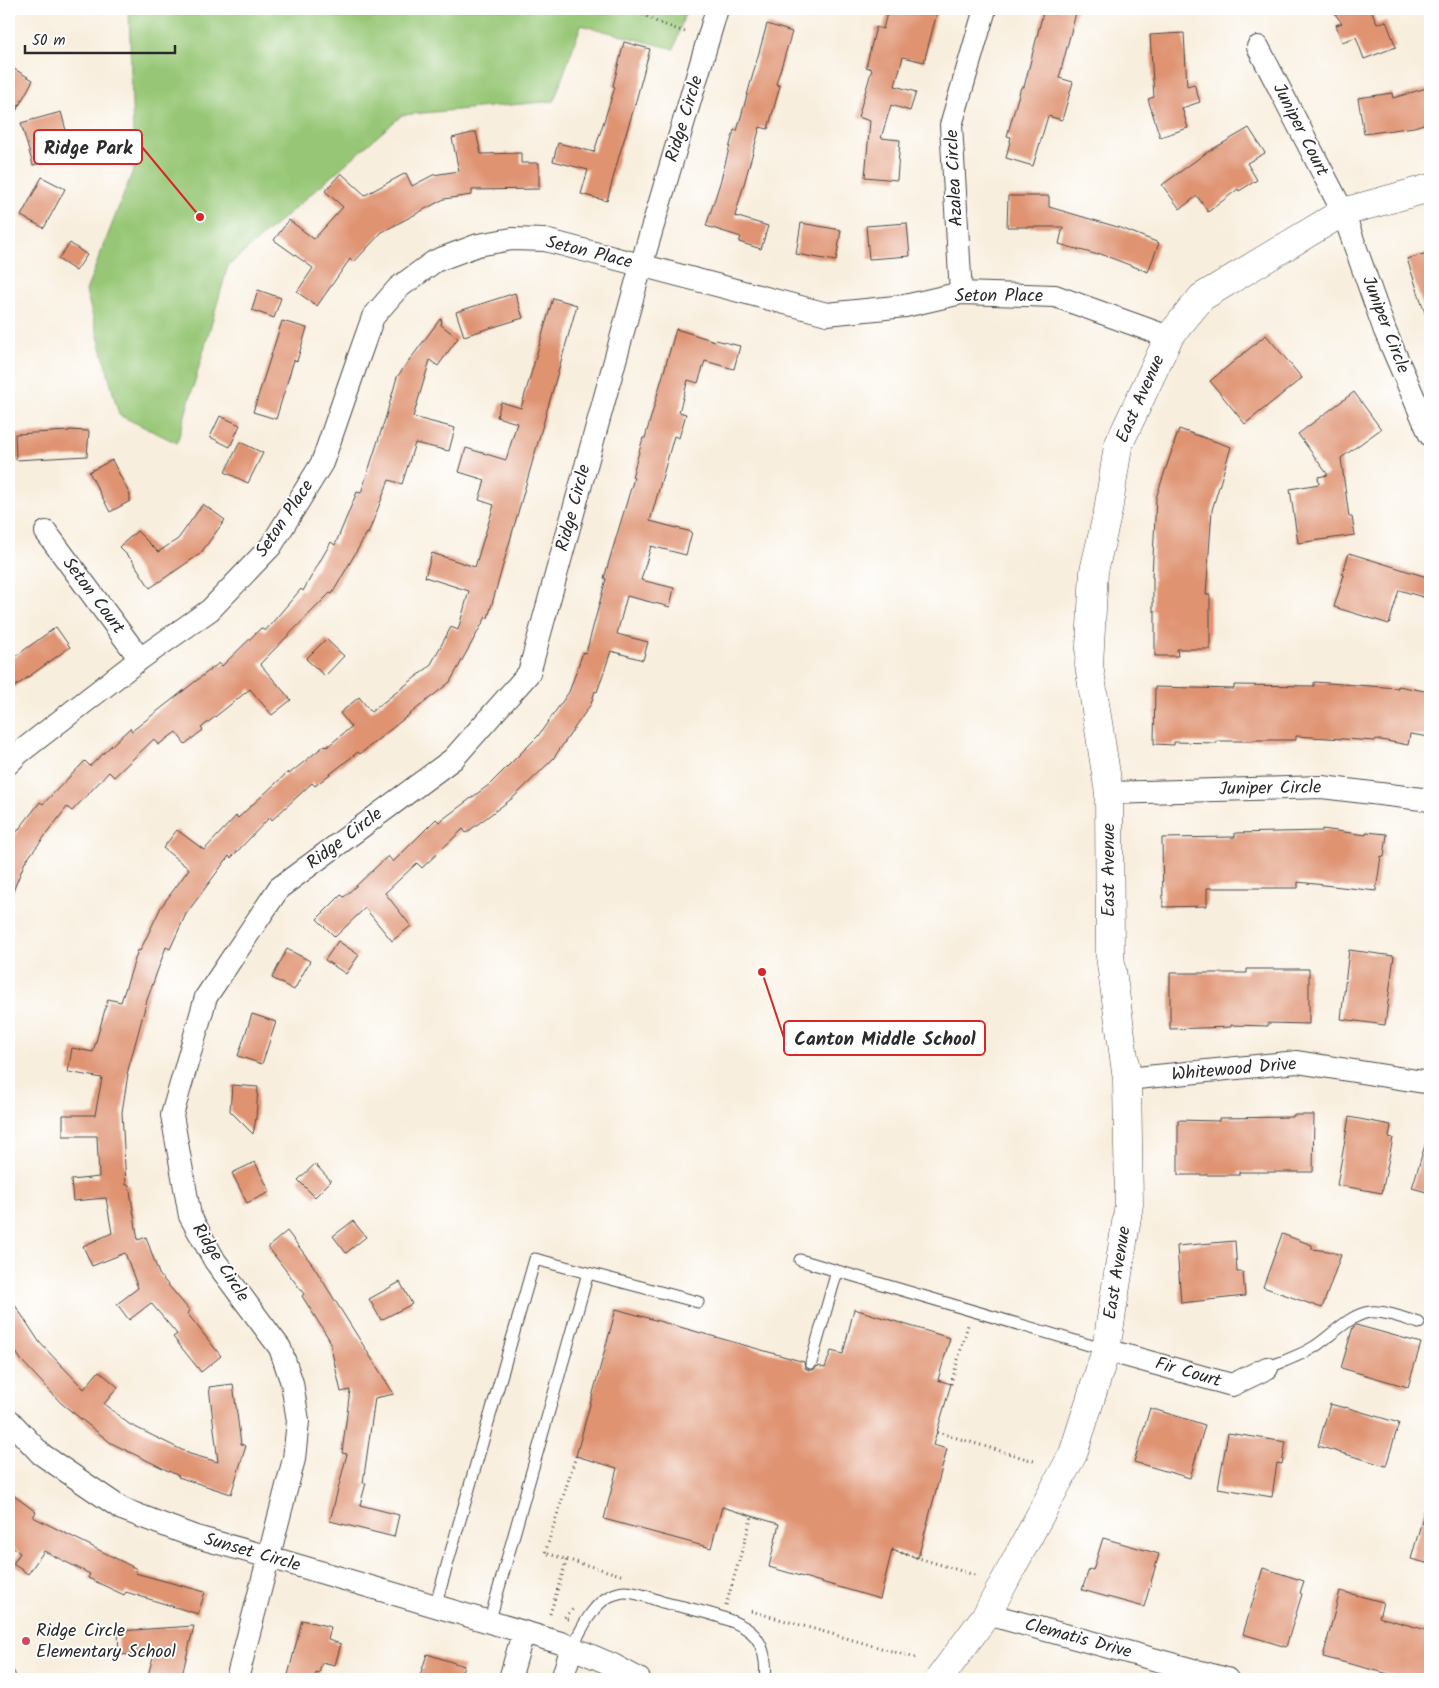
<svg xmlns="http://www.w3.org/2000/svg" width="1439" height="1688" font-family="Kalam,sans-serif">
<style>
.green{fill:#97c776;stroke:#617950}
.building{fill:#df9371}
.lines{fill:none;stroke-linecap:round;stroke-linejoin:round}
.service-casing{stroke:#4a4846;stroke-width:13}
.minor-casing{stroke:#4a4846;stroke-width:24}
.tertiary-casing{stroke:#4a4846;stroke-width:29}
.path{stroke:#4a4846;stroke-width:3;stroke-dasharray:1 4;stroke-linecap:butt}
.service{stroke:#fff;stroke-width:11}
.minor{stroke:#fff;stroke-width:22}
.tertiary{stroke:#fff;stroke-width:28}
.poi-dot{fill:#d1495b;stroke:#fff;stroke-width:2}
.labels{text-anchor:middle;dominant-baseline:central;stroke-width:4;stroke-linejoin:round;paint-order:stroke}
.street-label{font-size:18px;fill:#2b2b2b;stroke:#fff}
.poi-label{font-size:18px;fill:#2b2b2b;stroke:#fff;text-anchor:start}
.leader{fill:none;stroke:#d62828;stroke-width:2}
.callout-dot{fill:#d62828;stroke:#fff;stroke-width:2}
.callout{fill:#fff;stroke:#d62828;stroke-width:2}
.callout-label{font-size:19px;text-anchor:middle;font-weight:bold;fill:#2b2b2b}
</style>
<rect width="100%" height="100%" fill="#fff"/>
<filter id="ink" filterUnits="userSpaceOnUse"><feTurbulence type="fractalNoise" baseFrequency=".02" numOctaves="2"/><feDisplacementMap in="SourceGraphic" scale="10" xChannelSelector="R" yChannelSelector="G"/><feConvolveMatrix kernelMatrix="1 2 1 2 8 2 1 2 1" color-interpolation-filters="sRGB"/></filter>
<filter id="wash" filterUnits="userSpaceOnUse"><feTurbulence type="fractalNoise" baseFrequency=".0096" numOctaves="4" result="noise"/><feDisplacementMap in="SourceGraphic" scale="20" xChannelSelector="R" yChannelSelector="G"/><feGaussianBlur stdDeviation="1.12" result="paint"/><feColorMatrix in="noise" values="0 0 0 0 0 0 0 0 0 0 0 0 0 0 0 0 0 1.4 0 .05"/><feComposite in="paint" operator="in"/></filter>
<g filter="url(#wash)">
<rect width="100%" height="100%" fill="#f8eedd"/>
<path class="green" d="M129,9H686L674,49L581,25L554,101L402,115L228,266L177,443L119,415L86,291L134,168Z"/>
<g id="blocks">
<path class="building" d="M888,9H938L924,62L903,57L895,86L916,92L910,111L891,105L881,138L900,140L897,180L865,177L870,121L858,117L872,69L866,67L876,27L883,29Z
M1044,9H1077L1059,78L1073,82L1062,120L1048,116L1033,166L1006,158L1011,137L1007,136L1021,87H1024Z
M1331,9H1371L1377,24L1386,21L1396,47L1364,59L1356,37L1342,42L1336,25L1342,23Z
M767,24L792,32L776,84L780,86L768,129L760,127L735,216L768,226L761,249L739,242L741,237L706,226L720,183L734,130L737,131Z
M1184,33L1187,86L1194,84L1200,102L1182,108L1188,128L1160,137L1148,99L1154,97L1150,35Z
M624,42L650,49L634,108L619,156L607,201L581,194L588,170L553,161L558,143L594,152L615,87L613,86Z
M9,66L33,80L9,124Z
M1430,87V122L1414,127L1364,134L1358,98L1392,93L1393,98Z
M61,112L70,145L56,149L59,158L33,165L21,123Z
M1249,128L1265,153L1247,163L1257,180L1239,191L1238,189L1208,212L1197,196L1180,209L1162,185L1206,153Z
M476,132L481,154L521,153V163H539V189L472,190V195L444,199L382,232L354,262L350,259L317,306L297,292L313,268L274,240L289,220L314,239L343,207L325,191L341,173L365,195L406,173L412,186L433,175L459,171L452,138Z
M42,177L65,189L44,228L21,216Z
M1008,196H1049V207L1121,228L1159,243L1148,272L1098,253V255L1059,244L1063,227H1007Z
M801,223L841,230L836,261L796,254Z
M907,223L910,256L869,259L866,226Z
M70,243L87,255L76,271L58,259Z
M1430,252V319H1427L1407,259Z
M258,290L281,298L274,318L252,310Z
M515,293L523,318L464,336L456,312Z
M553,298L577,305L488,618L486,617L450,682L360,754L358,752L315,786L312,783L272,820L270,817L231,858L229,856L186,914L170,949L166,947L147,1000L127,1074H128L122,1112L126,1185H129L138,1240L146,1237L159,1274L190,1311L187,1313L221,1356L201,1372L173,1337L177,1334L151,1303L129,1320L117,1304L138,1288L125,1253L92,1266L83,1246L112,1233L106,1198L73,1201L71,1180L99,1177L97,1136H63V1115H95L102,1078L68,1072L72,1048L93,1052L108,999L121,1002L138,950L140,951L161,907L189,869L163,848L177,830L204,850L236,816L238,818L288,772L289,774L325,745L327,747L351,727L340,713L359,697L371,712L430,666L451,627L458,630L469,591L425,577L432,553L475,567L494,505L479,500L485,480L459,472L466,448L506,460L517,423L497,417L501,402L521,408Z
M440,319L442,320L441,325L458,338L438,366L430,360L413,417L455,428L449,451L415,443L402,484L389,480L368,534L367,533L332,594L330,593L260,664L291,700L272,715L250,689L201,728L203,730L185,744L176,732L158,745L154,739L114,777L109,772L72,811L67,807L25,862L9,901V842L40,802L43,804L85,761L90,766L130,728L132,731L219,663L222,666L261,628L265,631L301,589L303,591L331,542L335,545L357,492L361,493L386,416L397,377Z
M282,321L307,328L297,361L294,360L276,419L253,412Z
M676,329L715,341L716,340L740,346L734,369L705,361L698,383L688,380L679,412L686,414L679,438L674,436L650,521L692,532L686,555L651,546L641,580L674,588L670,607L627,596L617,634L648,642L643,660L611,651L597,692L595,691L591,704L553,759L514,797L466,833L463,829L422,868L417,863L385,893L411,926L392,941L365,908L335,937L317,919L341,895L344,897L388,856L393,862L436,819L439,822L490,784L538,736L569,692L583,652L586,653L606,579L604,578L634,478L632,477L643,438H645Z
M1266,335L1302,378L1245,424L1210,381Z
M1354,392L1381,429L1341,458L1349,517H1352L1355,535L1298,543L1290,489L1319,484L1318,477L1328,475L1298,434Z
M220,416L240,425L230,447L210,437Z
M1179,429L1231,447L1212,510L1206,595H1210V649H1177L1178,656H1155V611H1153V577H1152L1156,498Z
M69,430L89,431L87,456L16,460L15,434L69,431Z
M240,442L263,453L248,483L225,472Z
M112,460L130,495V501L110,512L89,472Z
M203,504L225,520L200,554L150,588L132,560L119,547L137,531L158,552L178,539Z
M1349,553L1430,578V599L1399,590L1389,624L1334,607L1344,575H1342Z
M56,627L70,647L9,691V661Z
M326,639L344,656L325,676L306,659Z
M1314,682L1398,688V686L1430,692V737L1410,734L1408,745L1376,739L1375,741L1296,736V740H1253V741H1217V743L1174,742V745L1154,744L1155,687L1234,689V685L1314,686Z
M1322,829L1366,835V832L1387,834L1384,857L1381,856L1376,891L1298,882V888H1207V906L1163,907L1162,838L1235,837V833L1322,831Z
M338,941L359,955L346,974L325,960Z
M287,949L310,961L294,990L272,978Z
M1349,950L1394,956L1385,1025L1341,1019Z
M1247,969H1309V1024L1268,1023V1026L1231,1025V1027L1170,1029V973H1247Z
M252,1014L276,1022L262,1064L238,1056Z
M232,1085L258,1087L256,1118L253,1134L230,1111Z
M1293,1115H1314L1313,1172H1239V1175H1178V1120L1219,1121V1118L1293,1117Z
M1349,1117L1391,1125L1389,1137L1393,1138L1382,1193L1337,1185Z
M1426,1142H1430V1193L1412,1188Z
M255,1162L270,1192L247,1203L232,1173Z
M315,1164L331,1181L315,1197L298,1180Z
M353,1221L366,1237L346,1253L333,1236Z
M287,1231L312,1264L394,1394L375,1398L363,1483H366L360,1505L399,1515L394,1537L330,1521L347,1454L342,1453L350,1390L341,1392L329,1339L302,1296L304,1294L268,1247Z
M1282,1234L1312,1245V1249L1328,1251L1341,1255L1322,1308L1263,1287Z
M1235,1241L1237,1272H1243L1245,1296L1181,1303L1177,1246Z
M400,1282L412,1304L381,1320L369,1299Z
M9,1296L40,1343L84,1389L99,1371L118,1387L104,1404L129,1424L190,1454L218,1462L209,1387L233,1384L241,1444L246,1446L231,1494L178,1477L179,1476L111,1443L61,1403L22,1361L9,1342Z
M616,1309L804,1362L805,1368L809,1370H813L818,1366L825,1368L831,1351L843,1354L854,1309L950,1338L938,1380L951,1384L933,1445L947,1449L918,1558L892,1550L880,1599L769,1567L779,1524L722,1507L711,1548L604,1519L617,1468L576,1456Z
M1356,1325L1421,1343L1408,1387L1341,1368L1353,1327Z
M1330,1404L1345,1408V1407L1399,1423L1386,1466L1318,1446Z
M1150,1408L1205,1425L1190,1478L1134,1462Z
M1228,1433L1286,1442L1282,1464L1277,1463L1272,1497L1218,1488Z
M9,1492L36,1512L33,1517L137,1569L135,1573L205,1592L198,1614L126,1592L124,1595L88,1578L90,1574L44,1551L28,1574L13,1564L20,1553L9,1545Z
M1426,1506L1430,1507V1564L1411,1559Z
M1103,1538L1159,1554L1144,1607L1082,1590L1089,1569L1093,1570Z
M1263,1568L1304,1581L1300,1593L1302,1594L1286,1647L1243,1634Z
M1340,1591L1383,1602L1379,1617L1430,1631V1679H1392L1393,1675L1323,1657Z
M302,1620L331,1627L328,1640L341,1644L335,1665L322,1662L319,1674L316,1673L315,1679H287Z
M194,1626L181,1679H147L154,1653L119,1655L118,1631Z
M427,1654L464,1666L459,1679H419Z"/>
</g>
</g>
<g filter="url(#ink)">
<use href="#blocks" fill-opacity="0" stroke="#4a4846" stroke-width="1"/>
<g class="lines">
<defs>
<path id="service" d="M800,1260L1106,1350
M811,1363L837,1271
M1267,1368C1283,1361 1303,1355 1317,1345C1332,1335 1351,1314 1370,1312C1383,1310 1406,1319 1419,1323
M435,1607L535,1259L698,1302
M489,1623L588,1273
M572,1647C582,1629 591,1606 610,1596C615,1594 620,1592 625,1592C637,1592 651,1598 662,1602C686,1608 735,1617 752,1633C764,1644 767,1664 765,1679
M9,1675L10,1679"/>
<path id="minor" d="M1258,47L1343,212L1385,331L1430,435
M961,293L951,125L985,9
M46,532L140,659
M9,763L19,753L140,659L210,610L271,546L322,463L357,362L373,317L398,288L435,261L478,245L512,239L545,240L827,314L905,306L961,293L1055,296L1169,337
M1109,793L1322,787L1430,800
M1127,1079L1297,1062L1430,1083
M1106,1350L1232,1385L1267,1368
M9,1420L41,1454L122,1509L193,1536L269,1557L561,1643L613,1665L639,1679
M987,1614L1227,1679
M237,1679L294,1459L298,1421L292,1383L280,1348L215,1261L190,1216L172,1115L206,997L279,888L453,759L529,673L641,266L717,9
M510,1679L523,1633
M562,1679L572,1647"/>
<path id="tertiary" d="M939,1679L987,1614L1073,1454L1106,1350L1129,1204L1127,1079L1110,956L1109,793L1089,665L1094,571L1108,511L1118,446L1169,337L1202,297L1343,212L1430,188"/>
</defs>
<use href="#service" class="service-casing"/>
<use href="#minor" class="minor-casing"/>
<use href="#tertiary" class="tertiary-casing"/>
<path class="path" d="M634,9L657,22L688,33
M951,1384L968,1325
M937,1432L1037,1462
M576,1456L545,1553L624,1576
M892,1550L978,1576
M726,1605L752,1516
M751,1611L916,1658
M550,1614L567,1559
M568,1619L564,1618L575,1607"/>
<use href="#service" class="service"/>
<use href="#minor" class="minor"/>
<use href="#tertiary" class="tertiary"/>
</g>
</g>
<circle class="poi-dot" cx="26" cy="1641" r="5"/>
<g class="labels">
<g class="street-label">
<text transform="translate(685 119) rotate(-73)">Ridge Circle</text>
<text transform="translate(1300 130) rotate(63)">Juniper Court</text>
<text transform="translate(955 178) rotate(-93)">Azalea Circle</text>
<text transform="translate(589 253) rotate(14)">Seton Place</text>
<text x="999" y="296">Seton Place</text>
<text transform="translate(1385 325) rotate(69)">Juniper Circle</text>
<text transform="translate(1141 399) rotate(-66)">East Avenue</text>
<text transform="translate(574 508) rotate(-75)">Ridge Circle</text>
<text transform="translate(285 519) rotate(-56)">Seton Place</text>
<text transform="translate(93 596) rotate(53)">Seton Court</text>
<text transform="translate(1270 789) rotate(-1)">Juniper Circle</text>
<text transform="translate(345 839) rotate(-37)">Ridge Circle</text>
<text transform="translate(1109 870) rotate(-90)">East Avenue</text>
<text transform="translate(1234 1070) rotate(-5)">Whitewood Drive</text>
<text transform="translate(220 1263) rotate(57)">Ridge Circle</text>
<text transform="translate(1118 1273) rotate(-81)">East Avenue</text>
<text transform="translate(1188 1373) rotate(16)">Fir Court</text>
<text transform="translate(252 1553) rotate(16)">Sunset Circle</text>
<text transform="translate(1078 1639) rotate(15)">Clematis Drive</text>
</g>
<g class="poi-label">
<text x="36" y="1631">Ridge Circle<tspan x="36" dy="21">Elementary School</tspan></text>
</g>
</g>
<path class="leader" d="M200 217L142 147M762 972L784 1038"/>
<g class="callout-dot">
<circle cx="200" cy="217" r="5"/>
<circle cx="762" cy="972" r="5"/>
</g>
<g class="callout">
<rect x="34" y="130" width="108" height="34" rx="5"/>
<rect x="784" y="1021" width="201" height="34" rx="5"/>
</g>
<g class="callout-label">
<text x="88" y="154">Ridge Park</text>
<text x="885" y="1045">Canton Middle School</text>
</g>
<rect width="1439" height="1688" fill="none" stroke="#fff" stroke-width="30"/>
<path d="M25 45v8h150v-8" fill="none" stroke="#2b2b2b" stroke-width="2.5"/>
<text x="32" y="45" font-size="15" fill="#2b2b2b" stroke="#ffffff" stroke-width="4" paint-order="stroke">50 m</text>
</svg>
